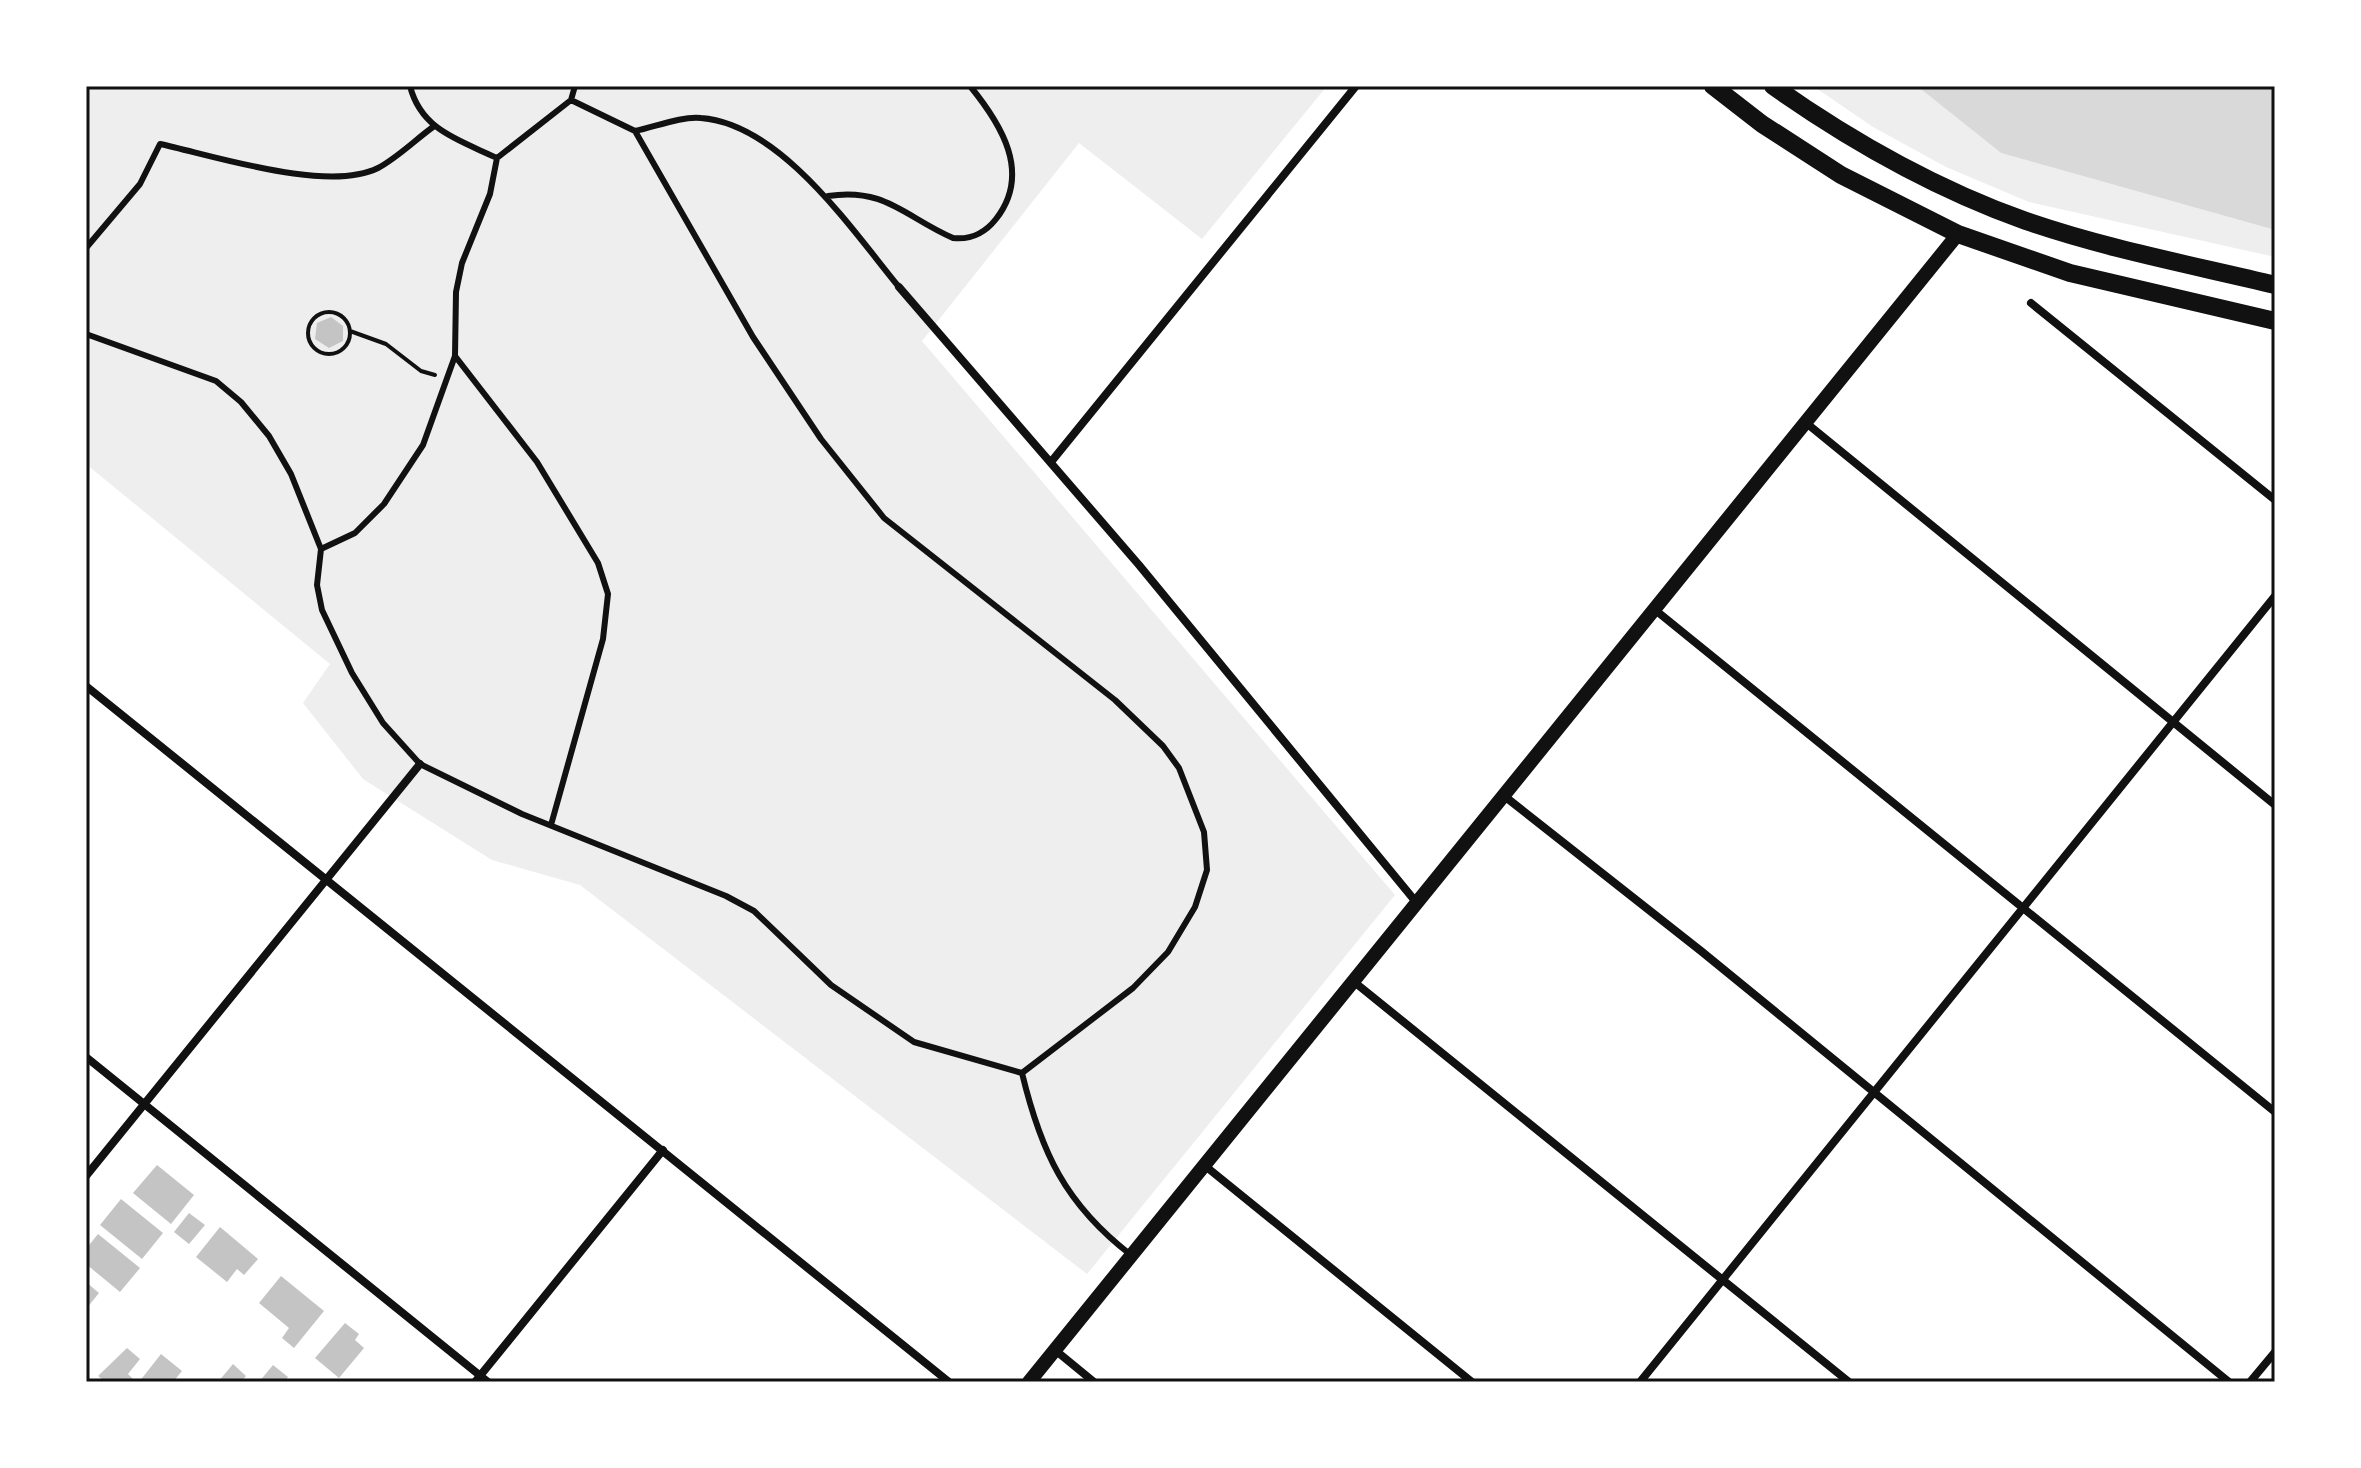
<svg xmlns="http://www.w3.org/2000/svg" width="2361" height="1468" font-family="Cabin,sans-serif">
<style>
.green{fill:#eee}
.water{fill:#d9d9d9}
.building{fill:#c4c4c4}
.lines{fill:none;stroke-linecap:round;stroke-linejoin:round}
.path{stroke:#111;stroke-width:4}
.service{stroke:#111;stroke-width:6}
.minor{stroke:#111;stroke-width:8}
.tertiary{stroke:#111;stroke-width:14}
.primary{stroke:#111;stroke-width:18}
.neatline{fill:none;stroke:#111;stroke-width:3}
</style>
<rect width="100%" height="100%" fill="#fff"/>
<path class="green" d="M86,86H1327L1202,239L1079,143L922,341L1395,895L1087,1274L580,885L492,860L363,779L303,703L330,664L86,464Z
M1813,86H1917L2001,153L2275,230V257L2029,202L1946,167L1873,127Z"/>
<path class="water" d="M1917,86H2275V230L2001,153Z"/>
<path class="building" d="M331,317L343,326V341L329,348L315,339L317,323Z
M157,1165L194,1195L171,1224L133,1193Z
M121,1199L163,1233L142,1259L100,1225Z
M189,1213L205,1225L189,1244L174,1232Z
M220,1227L258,1259L244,1275L237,1269L227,1282L196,1257Z
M98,1234L140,1268L120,1292L86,1264V1249Z
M281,1276L324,1311L294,1348L282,1338L289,1328L259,1303Z
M86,1282L99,1293L86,1309Z
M345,1323L359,1334L355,1340L364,1348L339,1378L315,1358Z
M127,1348L140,1359L128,1374L134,1380L106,1382L98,1376Z
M161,1354L182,1371L173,1382H139Z
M233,1364L246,1376L241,1382H218Z
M273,1365L288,1377L284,1382H259Z"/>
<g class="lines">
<path class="path" d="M308 333a21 21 0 1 1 42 0a21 21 0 1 1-42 0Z
M350,331L386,344L421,371L435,375"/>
<path class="service" d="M410,86C421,130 459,140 497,158
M571,100L635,131L753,337L821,439L884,518L1115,700L1163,746L1179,768L1204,832L1207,870L1195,907L1168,952L1133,988L1022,1073
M635,131C655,127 681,116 701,118C781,124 852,230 899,287
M828,196C885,187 905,217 953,238C971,240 985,233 996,219C1032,173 1001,124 970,86
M86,248L140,184L160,144C215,156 328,193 378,168C397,158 415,140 433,127
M86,334L216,381L241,402L269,436L291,474L321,549L317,585L322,610L352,673L383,723L420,764L522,814L726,896L754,911L831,985L914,1042L1022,1073
M455,356L537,462L598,563L608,594L603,639L551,825
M321,549L355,533L384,504L423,445L455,356L456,292L462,263L490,194L497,158L571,100L575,86
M1022,1073C1041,1152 1065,1204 1131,1255"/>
<path class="minor" d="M899,287L1139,565L1416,902
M2031,303L2275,500
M1805,422L2275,805
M1051,462L1356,86
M1654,609L2275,1112
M86,686L949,1382
M1503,795L1701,951L2229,1382
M1353,981L1849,1382
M86,1057L488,1382
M1204,1165L1472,1382
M86,1176L420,764
M1055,1350L1094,1382
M475,1382L663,1150
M1640,1382L2275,596
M2250,1382L2275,1352"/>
<path class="tertiary" d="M1029,1382L1958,234"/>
<path class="primary" d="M1713,86L1762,124L1841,175L1958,234L2070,273L2275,321
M1773,86C1851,141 1936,189 2026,221C2107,249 2192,265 2275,285"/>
</g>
<rect width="2361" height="1468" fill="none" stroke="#ffffff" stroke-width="176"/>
<rect x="88" y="88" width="2185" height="1292" class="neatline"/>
</svg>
